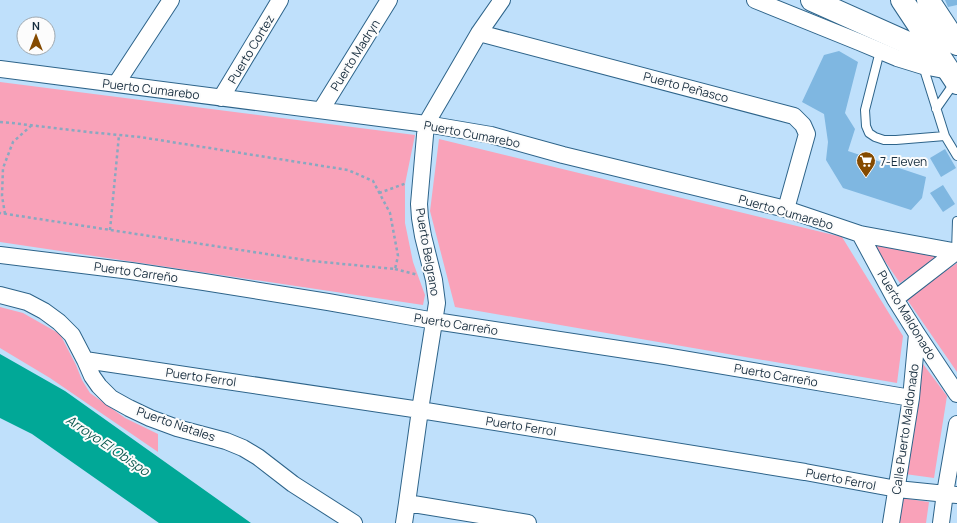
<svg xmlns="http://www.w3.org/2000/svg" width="957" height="523" font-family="Manrope,sans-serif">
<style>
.green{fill:#f9a2b9}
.water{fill:#01a897}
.building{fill:#7fb7e1}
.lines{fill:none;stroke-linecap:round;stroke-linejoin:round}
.service-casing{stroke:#2e648a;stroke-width:10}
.minor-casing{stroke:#2e648a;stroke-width:18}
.secondary-casing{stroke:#2e648a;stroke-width:24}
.path{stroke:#8aa8c0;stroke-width:2.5;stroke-dasharray:3 3;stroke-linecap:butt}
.service{stroke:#fff;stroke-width:8}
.minor{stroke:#fff;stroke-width:16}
.secondary{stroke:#fff;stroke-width:22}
.labels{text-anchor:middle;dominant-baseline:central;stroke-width:4;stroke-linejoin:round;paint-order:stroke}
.street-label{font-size:12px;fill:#172d3e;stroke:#fcfcfc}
.poi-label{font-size:12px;fill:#172d3e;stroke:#fcfcfc;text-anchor:start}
.water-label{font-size:13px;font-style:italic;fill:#0a584e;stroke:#fcfcfc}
</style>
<rect width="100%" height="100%" fill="#bfe0fb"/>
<path class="green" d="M0,82L415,135L405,184V223L413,262L425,295L423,305L0,242Z
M439,139L842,237L903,336L897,383L455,307L430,211Z
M871,241L938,257L900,283Z
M957,263V372L906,298Z
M0,307L23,313L60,334L76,365L82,380L90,393L125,418L158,434V452L50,378L0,348Z
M923,364L947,396L934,478L905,474Z
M902,498L929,502L926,523H898Z"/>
<path class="water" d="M0,354L65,391L251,523H159L32,434L0,418Z"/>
<path class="building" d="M945,0H957V5L948,7Z
M839,51L858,62L845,113L855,129L848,151L926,177L922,198L911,210L843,188L826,160L828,142L824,114L802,102L824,55Z
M945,149L956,168L941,177L930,158Z
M943,185L955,204L943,212L930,193Z"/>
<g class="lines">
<defs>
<path id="service" d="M880,51L865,110L866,126L869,133L875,137L884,140H896L945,136
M923,66L945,136L957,156
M936,109L955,82
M956,252L957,221"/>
<path id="minor" d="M755,0L859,42L897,58L923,66L949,71
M479,33L794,116L803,125L807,134L786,209
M0,69L426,124L491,135L563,155L786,209L860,234L957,252
M116,84L171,0
M221,98L280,0
M321,110L389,0
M860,234L895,299L917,334L957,394
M0,255L131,271L204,282L328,302L435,321L665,356L911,398
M0,295L27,302L44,311L59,322L72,335L85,360L92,376L99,386L111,398L129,408L150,418L177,428L226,441L243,448L258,457L293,484L354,523
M895,299L956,252
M85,360L420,410L805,472L897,489L957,495
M407,503L528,523
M404,523L407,503L420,410L437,303L434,280L423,236L420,218L419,204L426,124L479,33L502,0
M891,523L911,398L917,334
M941,523L945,493L957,424"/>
<path id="secondary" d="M812,0L917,47L938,55
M902,0L957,83
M928,0L957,44"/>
</defs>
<use href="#service" class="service-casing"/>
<use href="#minor" class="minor-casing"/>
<use href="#secondary" class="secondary-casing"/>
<path class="path" d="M0,122L12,123L88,132L140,137L348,170L373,181L390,213L398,256L395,269L312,261L0,213
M379,193L407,183
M5,214L2,196L3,168L13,142L32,125
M110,230L119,135
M395,269L418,275"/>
<use href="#service" class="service"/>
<use href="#minor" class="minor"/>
<use href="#secondary" class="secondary"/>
</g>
<defs>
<symbol id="supermarket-pin" viewBox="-11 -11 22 30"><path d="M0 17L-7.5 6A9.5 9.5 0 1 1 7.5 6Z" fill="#844a00" stroke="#fcfcfc"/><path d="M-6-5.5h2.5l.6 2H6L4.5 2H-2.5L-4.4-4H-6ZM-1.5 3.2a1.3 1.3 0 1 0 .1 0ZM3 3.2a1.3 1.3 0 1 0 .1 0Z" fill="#fff"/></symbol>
</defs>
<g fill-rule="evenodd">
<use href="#supermarket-pin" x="855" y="150" width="22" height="30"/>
</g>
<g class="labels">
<g class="street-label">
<text transform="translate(251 49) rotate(-59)">Puerto Cortez</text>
<text transform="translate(355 55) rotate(-58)">Puerto Madryn</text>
<text transform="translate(686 87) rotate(15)">Puerto Peñasco</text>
<text transform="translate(151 89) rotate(7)">Puerto Cumarebo</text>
<text transform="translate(472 134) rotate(11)">Puerto Cumarebo</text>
<text transform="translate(786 212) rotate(16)">Puerto Cumarebo</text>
<text transform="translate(428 252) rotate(80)">Puerto Belgrano</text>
<text transform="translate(136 272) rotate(8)">Puerto Carreño</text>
<text transform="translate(907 315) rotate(59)">Puerto Maldonado</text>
<text transform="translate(456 324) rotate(9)">Puerto Carreño</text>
<text transform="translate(776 375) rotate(10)">Puerto Carreño</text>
<text transform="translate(201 377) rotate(8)">Puerto Ferrol</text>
<text transform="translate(176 424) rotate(19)">Puerto Natales</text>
<text transform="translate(521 426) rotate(9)">Puerto Ferrol</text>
<text transform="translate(905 429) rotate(-82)">Calle Puerto Maldonado</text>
<text transform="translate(841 479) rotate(11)">Puerto Ferrol</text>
</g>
<g class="poi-label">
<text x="880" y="161">7-Eleven</text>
</g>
<g class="water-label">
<text transform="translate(108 445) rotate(34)">Arroyo El Obispo</text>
</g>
</g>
<g transform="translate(36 36)"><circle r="19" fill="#fcfcfc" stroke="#a0a9b0"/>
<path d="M0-3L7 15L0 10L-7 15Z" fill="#844a00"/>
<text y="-6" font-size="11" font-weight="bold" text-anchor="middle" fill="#172d3e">N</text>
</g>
</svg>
